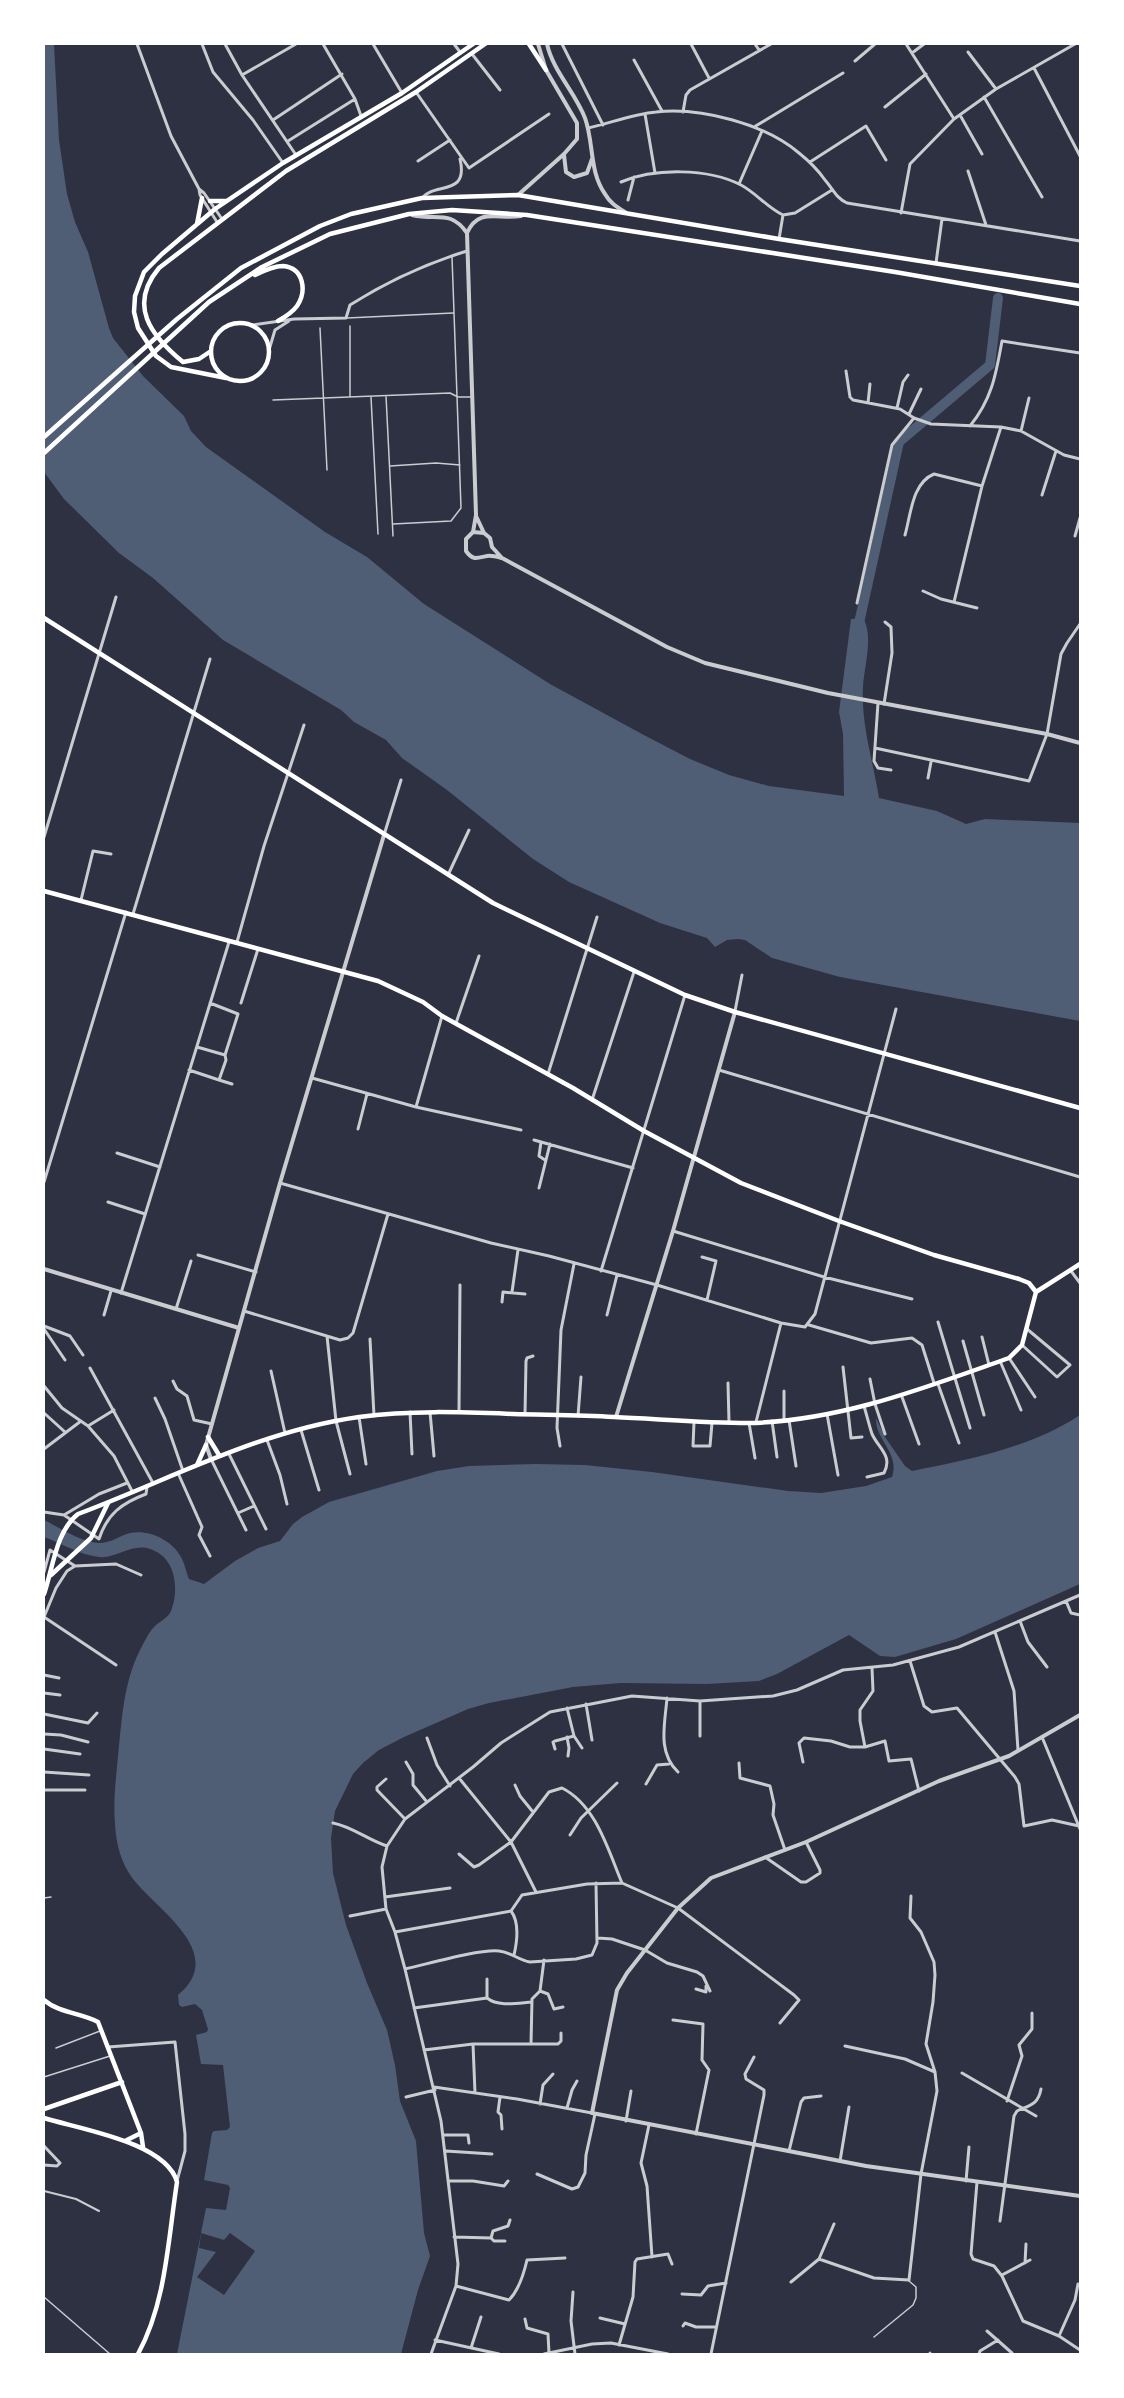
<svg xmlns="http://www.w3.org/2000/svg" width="1124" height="2398" font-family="Jost,sans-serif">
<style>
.water{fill:#4f5d75}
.pier{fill:#2d3142}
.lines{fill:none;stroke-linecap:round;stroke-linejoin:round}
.river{stroke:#4f5d75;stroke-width:10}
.service{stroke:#caccd0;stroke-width:1.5}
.pedestrian{stroke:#caccd0;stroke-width:2}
.minor{stroke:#caccd0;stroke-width:3}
.tertiary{stroke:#caccd0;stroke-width:4}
.secondary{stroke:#fff;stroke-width:4.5}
.primary{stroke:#fff;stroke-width:4.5}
</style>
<rect width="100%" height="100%" fill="#2d3142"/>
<path class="water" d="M44,44H54L59,140L67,194L75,222L88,252L109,328L113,338L143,376L184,416L191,431L206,447L325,532L367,557L424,604L550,684L642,734L690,759L729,775L769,786L844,796L843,734L839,712L851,619L863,618C874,636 864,667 863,687C861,724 873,761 879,798L937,811L966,824L985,819L1080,823V1021L840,977L772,958L745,940L738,939L727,940L715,947L707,938L660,923L569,882L533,859L447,790L402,758L386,740L354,722L341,710L223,640L153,578L119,553L64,499L44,472Z
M1080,1415V1584L956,1639L895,1657L880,1656L849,1635L777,1674L759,1681L707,1684L621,1683L573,1687L489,1703L468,1709L404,1737L379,1750L363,1763L353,1774L335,1811L331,1838L333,1873L346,1925L367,1983L387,2030L395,2065L400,2101L416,2141L424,2233L430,2256L418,2290L401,2354H177L206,2208L226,2210L230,2188L228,2185L204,2180L212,2133L214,2131L227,2130L230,2127L223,2065L201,2064L196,2035L207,2032L208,2029L202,2010L195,2004L182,2007L179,2005L178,1995C228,1953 158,1911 133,1879C121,1863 116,1844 115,1824C113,1801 116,1778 118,1756C122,1720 123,1684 140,1650C144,1643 148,1633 154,1627C160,1621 170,1617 172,1608C178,1591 176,1565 160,1554C135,1537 121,1559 99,1557C80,1555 61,1543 44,1537V1520C60,1528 81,1542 99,1543C111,1543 119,1536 130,1533C149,1529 172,1540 181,1557C185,1564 186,1572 189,1579L204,1584L235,1561L258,1548L280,1541L293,1524L302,1517L329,1502L437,1471L469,1466L535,1464L585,1465L652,1472L788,1491L821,1493L866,1486L892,1477C900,1453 875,1440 876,1418L885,1437L905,1466L912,1471C969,1460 1032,1447 1080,1415Z"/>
<path class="pier" d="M201,2233L224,2240L230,2233L255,2251L224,2295L197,2277L216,2252L199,2248Z"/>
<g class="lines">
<path class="river" d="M857,632L899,442L990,365L998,298"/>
<path class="service" d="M347,318L453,313
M350,326V396
M320,328L327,470
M386,396L393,536
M371,397L378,534
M273,400L450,393L458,397H471
M390,466L436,463L460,465
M393,524L451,521L461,508L452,257
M44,1898L51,1897
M56,2048L100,2031
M44,2077L110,2056
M44,2297L110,2354
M874,2337L913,2305L916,2298V2287L909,2281"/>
<path class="pedestrian" d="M44,2191L76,2199L99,2211"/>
<path class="minor" d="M137,44L171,136L199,189L204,193L222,219
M202,44L213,72L253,120L283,163
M225,44L242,75
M296,44L242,75L296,155
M323,44L355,99L361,116
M373,44L402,93
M454,44L460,52
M562,44L603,125
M691,44L709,78
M755,44L759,50
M906,44L954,119
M968,52L996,89
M912,53L924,44
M472,54L500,90
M634,60L662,111
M855,61L875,44
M1034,68L1080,156
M416,92L469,168L549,114
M984,97L1042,197
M885,107L926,74
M683,112L686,95L690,90L771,44
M645,114L655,173
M960,115L982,154
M273,120L342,74
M754,127L843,73
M588,128C611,123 633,114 656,112C701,107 765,124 799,153C809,161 818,170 825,180C833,189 836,198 847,203L1080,241
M288,141L355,99
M418,161L450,140
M810,162L866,126L886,160
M968,171L986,225
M621,182C654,168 708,168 741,185C756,193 768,208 783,215L795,213L832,190
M739,184L762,131
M199,189L200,195L217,222
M422,198C434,182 469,197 460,159
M628,200L634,177
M901,213L910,164L954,119L996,89L1075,44
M779,239L783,215
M936,263L942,219
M252,325L294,319L346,318L350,305C388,281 425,264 467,251
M269,350L275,330L289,321
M846,371L850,397L853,400L900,409L914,418L931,424L1001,427L1021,431L1064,455L1080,459
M868,403L870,384
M897,408L903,382L908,375
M909,414L921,389
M970,426C992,399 996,374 1002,341L1080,353
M1021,431L1029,398
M1042,495L1056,451
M905,535C911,514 912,483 934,474L982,486
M1075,536L1080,518
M923,591L941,599L977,608
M954,602L982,486L1001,427
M857,603L892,445L914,418
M878,703L874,761L878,768L891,770
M884,704L892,653L891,627L885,622
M875,748L1029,781L1047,734L1061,654L1067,643L1080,624
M928,778L931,762
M384,835L401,780
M44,837L116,597
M448,875L469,830
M81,900L93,851L111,854
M133,914L210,659
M237,942L264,846L304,725
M241,1003L258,949
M735,1011L742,975
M456,1023L479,956
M197,1047L225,1055L238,1014L210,1003
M189,1070L219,1080L226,1060L225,1055
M719,1070L1080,1177
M548,1074L597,917
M312,1078L416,1107L521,1130
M219,1080L232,1084
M592,1100L634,972
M416,1107L442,1016
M358,1129L367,1094
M534,1140L633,1168
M541,1142L539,1156L545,1160
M117,1153L160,1167
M44,1182L126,912
M280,1183L491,1243L549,1256L657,1285L781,1323L805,1327L815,1314L896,1009
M539,1188L550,1144
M108,1202L145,1214
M673,1231L824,1277L912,1299
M198,1255L256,1272
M702,1257L716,1261L707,1300
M601,1271L685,995
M1071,1271L1080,1283
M512,1292L518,1250
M121,1293L229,942
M502,1302L503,1292L525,1294
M176,1309L191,1261
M244,1311L340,1340L348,1338L353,1333L388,1214
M104,1315L111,1291
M607,1315L617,1275
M938,1322L970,1428
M809,1325L871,1343L912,1338L922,1345L934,1383
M44,1326L70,1336L83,1355
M44,1329L65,1360
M327,1336L336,1421L350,1474
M982,1337L989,1365
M370,1339L374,1416
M963,1341L984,1415
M1022,1345L1057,1377L1070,1365L1027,1329
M1009,1358L1035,1397
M1000,1361L1021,1410
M843,1367L851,1438L862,1437
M90,1368L153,1483
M271,1371L285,1433
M870,1379L875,1404L885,1434
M173,1381L177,1389L187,1396L194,1420L212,1424
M728,1383L729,1422
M938,1384L959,1443
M44,1386L62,1408L88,1426L114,1456L132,1491
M902,1397L919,1444
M155,1398L165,1419L183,1471
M864,1406C867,1416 869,1425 872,1434C879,1449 893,1456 884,1473L867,1477
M459,1411L460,1285
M410,1412L412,1454
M430,1412L434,1456
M44,1413L65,1432
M525,1414L526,1361L527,1358L533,1356
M827,1414L838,1475
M578,1416L581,1377
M359,1417L366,1464
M784,1420V1391
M789,1420L796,1466
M772,1421L777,1457
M694,1422L693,1446H710L712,1423
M756,1422L781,1323
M749,1423L755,1458
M88,1426L114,1410
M301,1430L319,1490
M267,1440L280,1475L287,1504
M560,1446L557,1428L561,1330L574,1264
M44,1449L81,1421
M229,1454L266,1529
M211,1459L246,1530
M178,1473L202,1527L199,1535L210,1556
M44,1512L64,1515L99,1539C107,1514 122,1503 146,1494L147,1487
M238,1513L254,1506
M64,1515L99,1494L127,1483
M44,1572L50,1550L75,1566
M1066,1601L1071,1613L1080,1615
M1020,1621L1028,1642L1047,1667
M995,1632L1014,1691L1018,1750
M910,1661L924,1706L932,1712L957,1708L1015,1777L1019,1784L1024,1826L1052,1820L1079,1826
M116,1665L44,1617L56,1588L67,1571L75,1566L116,1564L141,1575
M44,1675L59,1678
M44,1693L60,1695
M667,1698C665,1724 657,1752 678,1772
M700,1701V1736
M586,1704L592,1740
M567,1708L574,1736L582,1748
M44,1714L88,1723L97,1713
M44,1734L61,1735L88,1742
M567,1737L569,1748L568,1756
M1042,1737L1080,1829
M427,1738L437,1765L450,1786
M865,1747L860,1721V1710L873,1691L872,1668
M44,1749L80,1754
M555,1749L553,1742L555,1741L574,1736
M406,1762L413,1774V1785L427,1802
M803,1762L799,1743L804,1738L831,1741L850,1747H865L885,1741L889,1761L911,1759L919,1791
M739,1763L740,1778L770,1786L774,1804L773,1815L785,1850
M44,1772L89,1775
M459,1778L511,1842L536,1892
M386,1779L377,1787V1790L405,1819
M646,1784L657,1765L669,1764
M515,1785L520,1796L533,1812
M44,1790H85
M333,1823C353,1827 368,1840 387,1846
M570,1835L581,1818L617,1783
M459,1854L474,1867L479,1865L511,1842L549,1792L562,1788C596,1805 608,1850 622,1883
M765,1857L801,1882H806L820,1873V1870L806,1842
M385,1897L450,1888
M511,1911C520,1923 517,1942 514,1955
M350,1916L386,1909
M395,1932L511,1911L522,1895L587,1884L622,1883L678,1908L794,1995L799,2000L780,2023
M598,1938L612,1939L645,1950L667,1963L697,1972L703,1976L710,1991
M405,1969C428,1964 479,1949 499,1951C511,1952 518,1960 530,1962L576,1959L592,1955L597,1943L596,1883
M696,1989L706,1992V1986
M540,1991L544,1960
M487,1998C498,2007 518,2003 531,2002
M414,2008L487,1998V1979
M673,2020L703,2024L702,2060L709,2070L696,2134
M473,2044L475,2093
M531,2044L532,1999L540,1991L548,1994L554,2009L563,2007
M845,2046L905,2059L935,2072
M108,2047L175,2042L185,2134V2151L177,2181
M424,2050L473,2044H558L561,2041V2033
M962,2073L1036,2116
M434,2087L517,2099L592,2113
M406,2097L435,2090
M500,2097L498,2112L501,2115L502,2129
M1007,2101L1022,2056L1019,2045L1032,2029V2013
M540,2104L543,2085L553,2074
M567,2108L572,2090L577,2081
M626,2121L631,2091
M649,2125L641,2163L647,2186L652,2257
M444,2135H468L469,2143
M44,2146L60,2163L57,2166L44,2165
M446,2151L492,2154
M789,2151L801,2102L804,2098L821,2096
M840,2161L849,2107
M537,2174L572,2189L578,2187L585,2173L586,2155L595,2114
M448,2181H473L504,2186L508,2181
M966,2181L969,2147
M977,2182L971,2254L973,2259L994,2266L1002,2276L1023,2321L1059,2336L1080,2350
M1000,2221L1014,2116L1017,2111C1030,2105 1038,2105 1041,2089
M454,2237L491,2238L493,2231L508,2226L510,2220
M491,2238L494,2241H505
M819,2259L874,2278L909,2280L921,2174L937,2091L935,2072L926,2044L933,2002L935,1975L934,1962L921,1932L910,1918L911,1896
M1025,2263L1026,2244
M1002,2275L1030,2260
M791,2282L819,2259L834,2224
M456,2286L509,2300C519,2290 524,2273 527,2260L565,2258
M573,2292L571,2321L575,2354
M682,2294L701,2295L708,2286L726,2283
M600,2318L625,2324
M525,2319L527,2328L548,2334L549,2353
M683,2326L685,2323L696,2327H716
M987,2331L1012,2353
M1059,2336L1075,2300L1078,2284
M435,2340L499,2354
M619,2345L633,2297L635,2262L637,2259L668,2254L672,2264
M471,2348L481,2317
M930,2353V2354
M431,2354L456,2286L458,2264L441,2121L405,1969L395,1932L386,1909L382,1867L387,1846L405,1819L473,1767L501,1743L550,1712L632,1696L700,1701L773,1696L797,1690L843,1670L893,1665L959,1647L1080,1595
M544,2354L592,2344L611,2343L668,2354
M711,2354L764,2095V2090L746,2079L745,2074L754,2057
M979,2354L980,2351L998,2340"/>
<path class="tertiary" d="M547,44C553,71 575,92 585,118C594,143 589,171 605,194C610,203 617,207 625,212
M564,155L566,172L574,177L587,173L592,159
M518,195L564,154L577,139V123L546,70L538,44
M412,215C437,221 450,209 467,233
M476,516L484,533
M473,532L476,515L467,233C479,207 498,220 521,216
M502,558L492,547L490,538L484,533L473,532L466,539V551C473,561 477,558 487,556C491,555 498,557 502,558L667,647L705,663L828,693L1047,734L1080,743
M44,1269L239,1328
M616,1417L673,1231L735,1012
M211,1459L206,1445L280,1183L384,835
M1080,1715L1009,1756L939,1781L806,1842L711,1878L678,1908L627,1973L617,1990L592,2113L866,2166L1080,2196"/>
<path class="secondary" d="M44,618L493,903L685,995L735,1012L1080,1108
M44,891L378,981L423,1002L442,1016L573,1088L644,1131L741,1183L839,1221L934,1255L1019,1279L1029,1283L1036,1292
M1036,1292L1080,1264
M208,1437L219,1455
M197,1465L206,1445
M51,1575L91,1538L108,1503
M44,1594C53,1568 56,1531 78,1514C171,1479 259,1431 359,1417C410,1410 461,1412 513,1414C547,1415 580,1415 614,1417C659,1419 704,1423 749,1423C840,1421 924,1388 1009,1358L1022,1345L1036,1292
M44,2000C59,2013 81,2013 98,2022L141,2133L143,2147
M44,2109L122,2082
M44,2118C79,2129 166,2142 177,2182C168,2240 166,2303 138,2354
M125,2141L141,2133"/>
<path class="primary" d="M529,44L546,70
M210,201H226
M197,224L202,198
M255,275C263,271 274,266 283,266C304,268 307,291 297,306C292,313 285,317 278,321
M211 352a29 29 0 1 1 58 0a29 29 0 1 1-58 0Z
M211,351L199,359L183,362C150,335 128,305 159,268L286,171L416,92L485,44
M226,378L171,367L156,356L138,328L134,312L135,296L144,272L162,254L215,209L283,163L402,93L473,44
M44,437L177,319L241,268L320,226L351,214L422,198L518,195L779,239L1080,286
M44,453L209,302L262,267L330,234L409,214L452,210L527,215L895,272L1080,304"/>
</g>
<rect width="1124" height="2398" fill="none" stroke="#ffffff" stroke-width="90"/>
</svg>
